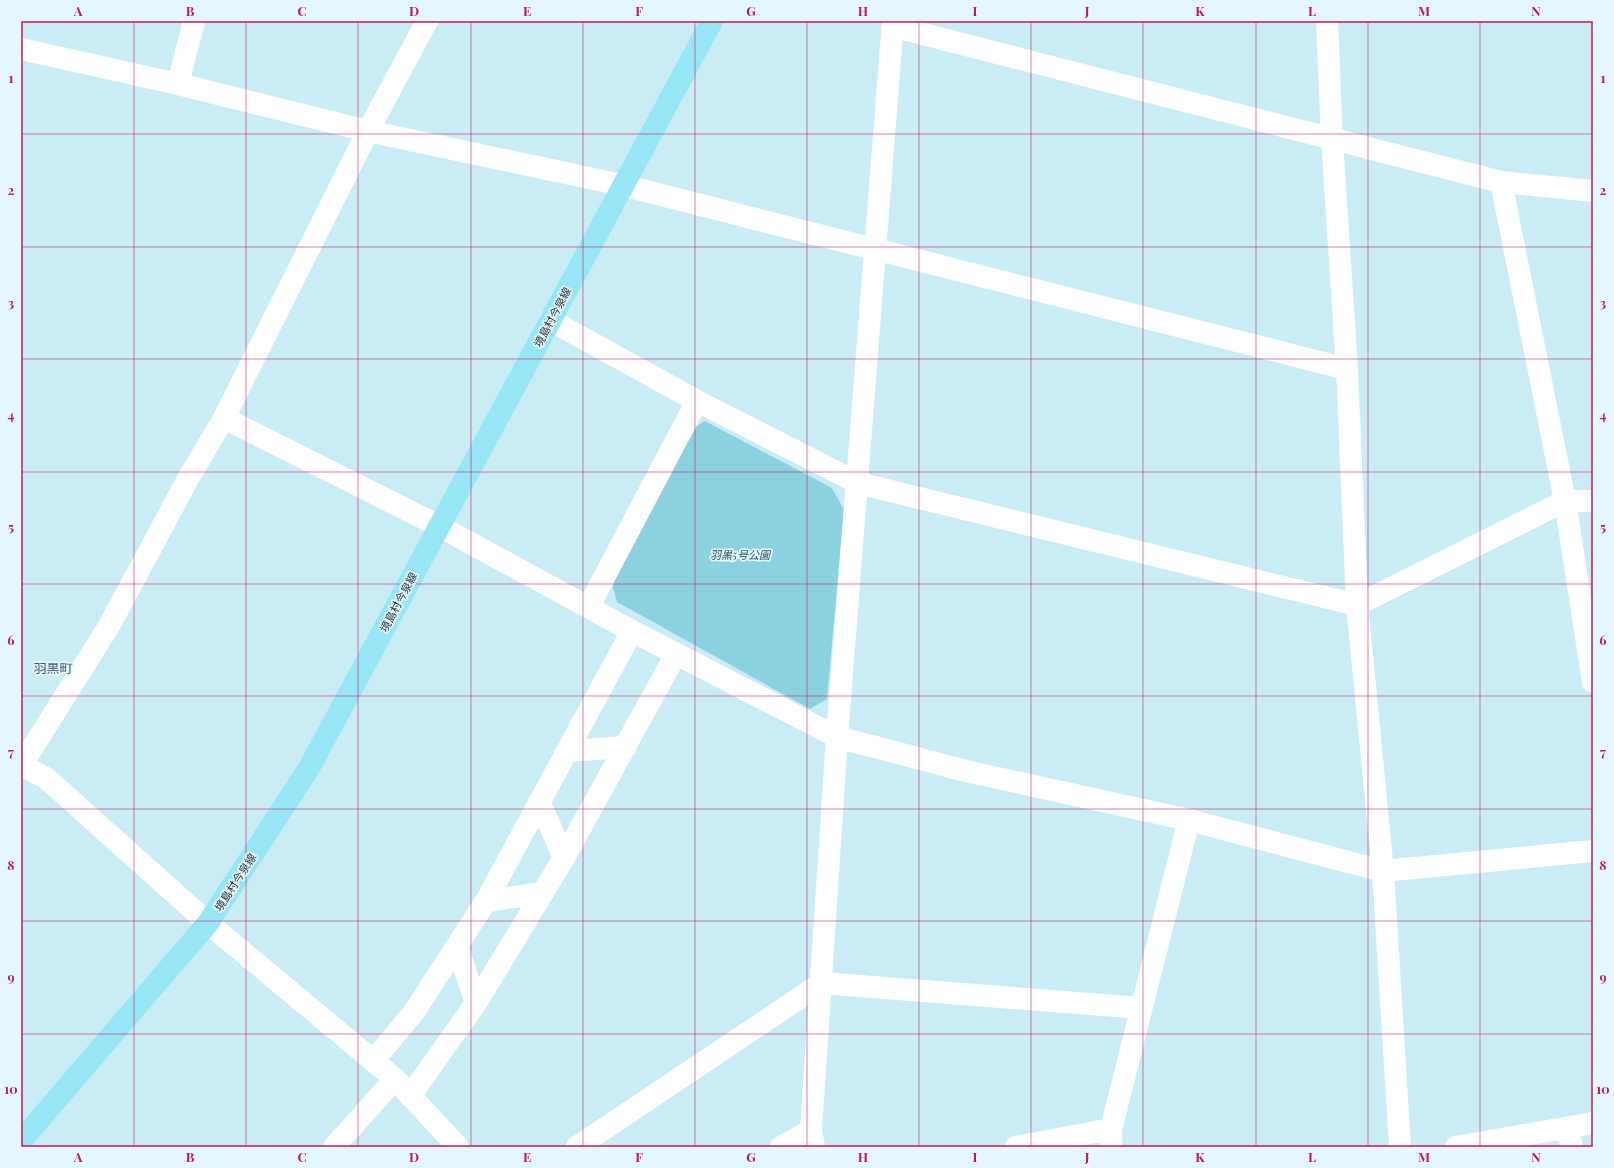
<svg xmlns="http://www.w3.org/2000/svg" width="1614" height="1168" font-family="'Playfair Display','Noto Sans JP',serif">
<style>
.green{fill:#8cd1df}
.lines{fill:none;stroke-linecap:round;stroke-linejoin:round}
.minor{stroke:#fff;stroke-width:22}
.major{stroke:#96e6f5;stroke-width:22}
.grid{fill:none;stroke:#c2185b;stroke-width:1;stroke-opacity:0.55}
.labels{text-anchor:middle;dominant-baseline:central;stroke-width:3.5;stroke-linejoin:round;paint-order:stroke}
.street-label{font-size:11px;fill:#263437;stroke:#e3f7fc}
.park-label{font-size:11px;font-style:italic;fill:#27565f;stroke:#e3f7fc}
.quarter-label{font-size:13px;fill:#3a595f;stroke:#e3f7fc}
.neatline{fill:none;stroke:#c2185b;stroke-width:1.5}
.grid-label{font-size:13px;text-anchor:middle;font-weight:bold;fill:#c2185b}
</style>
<rect width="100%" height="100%" fill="#caedf5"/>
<path class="green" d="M705,421L832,488L844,510L827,699L810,709L617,602L612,584L692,429Z"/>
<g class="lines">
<path class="minor" d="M1327,21L1332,140L1347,369L1357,605L1383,871L1400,1147
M892,26L1501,182L1593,191
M21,49L178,84L368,131L622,185L1347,369
M178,84L194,21
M1501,182L1565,501L1593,682
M550,320L697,401L858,483L1357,605L1565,501H1593
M224,418L439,526L632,631L837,737L966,771L1189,820L1383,871L1593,851
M589,606L697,401
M567,751L626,747
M21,765L46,778L208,923L395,1079L458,1147
M21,766L109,626L189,477L224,418L368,131L427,21
M539,801L564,858
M486,901L543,893
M457,946L476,1003
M373,1061L414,1012L486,901L632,631
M410,1096L476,1003L564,858L676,654
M1567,1129L1572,1147
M334,1147L395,1079
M577,1147L822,983L1141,1008
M781,1147L811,1130
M814,1147L811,1130L837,737L893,21
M1016,1147L1111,1129
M1111,1147V1129L1189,820
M1456,1147L1593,1123"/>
<path class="major" d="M21,1141L208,923L309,768L712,21"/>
</g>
<path class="grid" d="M134,21V1147M246,21V1147M358,21V1147M471,21V1147M583,21V1147M695,21V1147M807,21V1147M919,21V1147M1031,21V1147M1143,21V1147M1256,21V1147M1368,21V1147M1480,21V1147M21,134H1593M21,247H1593M21,359H1593M21,472H1593M21,584H1593M21,696H1593M21,809H1593M21,921H1593M21,1034H1593"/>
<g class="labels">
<g class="street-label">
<text transform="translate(552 317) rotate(-62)">境島村今泉線</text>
<text transform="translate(398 602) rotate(-62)">境島村今泉線</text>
<text transform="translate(235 882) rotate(-57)">境島村今泉線</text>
</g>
<g class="park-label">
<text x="740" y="554">羽黒5号公園</text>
</g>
<g class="quarter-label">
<text x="53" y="667">羽黒町</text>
</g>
</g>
<rect width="1614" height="1168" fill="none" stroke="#e3f7fc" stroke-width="44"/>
<rect x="22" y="22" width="1570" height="1124" class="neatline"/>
<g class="grid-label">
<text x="78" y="16">A</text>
<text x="190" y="16">B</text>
<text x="302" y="16">C</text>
<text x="414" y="16">D</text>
<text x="527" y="16">E</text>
<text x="639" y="16">F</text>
<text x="751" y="16">G</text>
<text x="863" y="16">H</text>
<text x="975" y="16">I</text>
<text x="1087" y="16">J</text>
<text x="1200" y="16">K</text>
<text x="1312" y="16">L</text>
<text x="1424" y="16">M</text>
<text x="1536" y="16">N</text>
<text x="11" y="83">1</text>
<text x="1603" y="83">1</text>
<text x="11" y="195">2</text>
<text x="1603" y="195">2</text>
<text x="11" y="308">3</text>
<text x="1603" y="308">3</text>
<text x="11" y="420">4</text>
<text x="1603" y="420">4</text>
<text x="11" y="532">5</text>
<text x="1603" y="532">5</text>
<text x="11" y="645">6</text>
<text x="1603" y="645">6</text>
<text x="11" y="757">7</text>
<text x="1603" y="757">7</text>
<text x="11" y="870">8</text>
<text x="1603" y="870">8</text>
<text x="11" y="982">9</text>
<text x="1603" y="982">9</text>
<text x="11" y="1094">10</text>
<text x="1603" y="1094">10</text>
<text x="78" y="1162">A</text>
<text x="190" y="1162">B</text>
<text x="302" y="1162">C</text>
<text x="414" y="1162">D</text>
<text x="527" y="1162">E</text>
<text x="639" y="1162">F</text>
<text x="751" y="1162">G</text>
<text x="863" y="1162">H</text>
<text x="975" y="1162">I</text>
<text x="1087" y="1162">J</text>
<text x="1200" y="1162">K</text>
<text x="1312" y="1162">L</text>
<text x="1424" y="1162">M</text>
<text x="1536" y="1162">N</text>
</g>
</svg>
